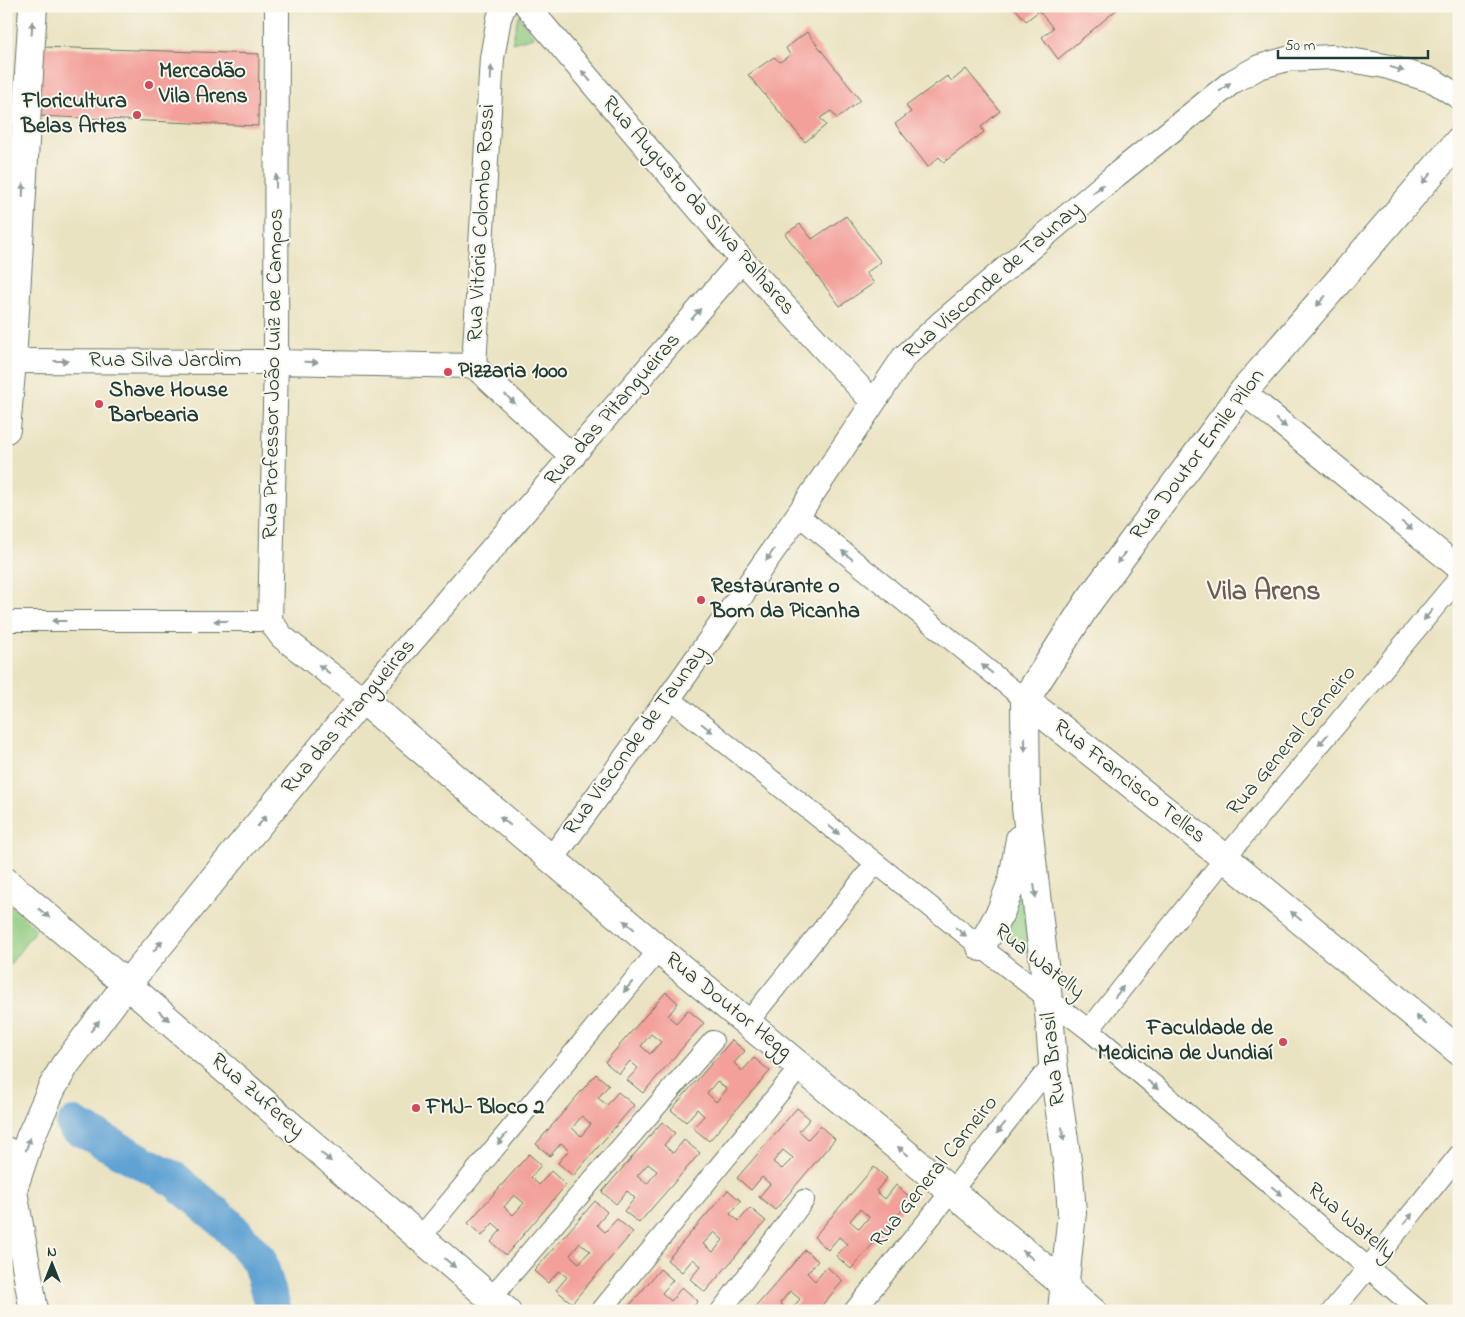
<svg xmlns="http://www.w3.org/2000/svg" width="1465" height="1317" font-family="'Indie Flower',sans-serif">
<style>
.green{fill:#8fca7f;stroke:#57845a}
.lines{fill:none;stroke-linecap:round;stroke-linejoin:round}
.river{stroke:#5ea2d3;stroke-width:36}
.building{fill:#f39f9a;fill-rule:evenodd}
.minor-casing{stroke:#676;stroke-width:22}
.tertiary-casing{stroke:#676;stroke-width:26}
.secondary-casing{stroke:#676;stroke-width:30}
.primary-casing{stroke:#676;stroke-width:30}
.minor{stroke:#fff;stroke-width:20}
.tertiary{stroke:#fff;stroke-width:24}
.secondary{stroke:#fff;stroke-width:28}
.primary{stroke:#fff;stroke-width:28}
.oneway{fill:#8f9e9a}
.poi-dot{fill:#d1495b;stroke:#fbf7ec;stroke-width:2}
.labels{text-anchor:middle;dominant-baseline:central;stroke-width:4;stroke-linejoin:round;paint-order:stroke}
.poi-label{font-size:22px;font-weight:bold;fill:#1f3d34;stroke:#fbf7ec;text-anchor:start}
.street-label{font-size:22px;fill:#1f3d34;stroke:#fbf7ec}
.district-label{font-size:28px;font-weight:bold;fill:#695f58;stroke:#fbf7ec}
</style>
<rect width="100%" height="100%" fill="#fbf7ec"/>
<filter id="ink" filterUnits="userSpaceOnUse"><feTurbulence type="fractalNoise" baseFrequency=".02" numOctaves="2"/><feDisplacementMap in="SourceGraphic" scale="10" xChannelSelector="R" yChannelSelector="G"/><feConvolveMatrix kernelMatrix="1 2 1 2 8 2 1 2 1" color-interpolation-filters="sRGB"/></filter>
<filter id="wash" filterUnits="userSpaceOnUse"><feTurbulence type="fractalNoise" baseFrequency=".0096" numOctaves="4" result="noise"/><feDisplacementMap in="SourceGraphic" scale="20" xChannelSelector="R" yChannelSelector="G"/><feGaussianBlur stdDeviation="1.12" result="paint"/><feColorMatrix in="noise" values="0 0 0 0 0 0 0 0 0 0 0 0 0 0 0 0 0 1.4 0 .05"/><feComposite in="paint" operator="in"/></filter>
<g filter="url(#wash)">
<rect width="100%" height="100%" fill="#eae3c2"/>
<path class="green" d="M518,15L534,37L512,43Z
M1025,869L1038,962L1006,934Z
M6,899L36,929L6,970Z"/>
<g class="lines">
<path class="river" d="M74,1125L175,1180L225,1222L259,1260L274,1311"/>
</g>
<g id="blocks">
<path class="building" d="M1013,6H1121L1058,59L1042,37L1053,28L1039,11L1026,21Z
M807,32L860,100L837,119L831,111L820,118L826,125L805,142L748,75L774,57L780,62L790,55L786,48Z
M43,47L259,54L258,126L38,116Z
M966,69L1000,111L981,127L984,132L944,162L939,157L928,167L895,124L911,112L906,106L947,76L952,81Z
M846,216L881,262L866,273L874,283L840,306L785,234L800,224L812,239Z
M666,992L678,1003L668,1016L676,1023L688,1010L704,1023L643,1093L627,1080L638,1068L630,1061L619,1074L605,1062ZM651,1034L661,1042L650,1054L641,1046Z
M732,1040L745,1051L734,1063L742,1071L754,1058L770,1071L709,1141L693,1128L704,1116L697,1109L686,1122L671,1110ZM717,1081L727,1089L716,1102L707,1093Z
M596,1074L609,1085L598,1098L607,1105L618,1092L634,1105L573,1176L558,1163L569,1150L561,1143L550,1156L536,1144ZM582,1116L591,1124L581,1136L572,1128Z
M797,1108L810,1119L799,1131L808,1139L820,1126L835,1139L775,1210L759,1197L770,1184L762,1177L751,1190L737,1178ZM783,1150L793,1158L782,1169L773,1162Z
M662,1122L675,1133L664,1145L673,1153L684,1140L700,1153L639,1223L624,1211L635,1198L627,1191L616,1204L602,1192ZM648,1164L657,1171L647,1184L637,1176Z
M529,1154L541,1165L531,1177L539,1185L551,1171L566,1185L506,1255L491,1242L501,1230L493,1223L482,1236L468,1223ZM514,1195L524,1203L513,1215L504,1207Z
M874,1167L887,1178L876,1191L885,1199L896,1185L912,1199L851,1269L836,1256L847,1244L839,1237L828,1250L814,1237ZM860,1209L869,1217L859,1229L850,1221Z
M728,1190L741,1201L730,1214L739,1221L750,1208L766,1221L705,1292L690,1279L701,1266L693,1259L682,1272L667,1260ZM714,1232L723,1240L713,1252L703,1244Z
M595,1201L607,1212L597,1225L605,1232L617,1219L633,1232L572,1303L556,1290L567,1277L559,1271L548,1283L534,1271ZM580,1243L590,1251L579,1263L570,1255Z
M805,1250L818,1261L807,1273L815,1281L827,1267L843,1281L817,1311H790L800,1299L790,1291L780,1303L789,1311H752Z
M660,1269L673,1280L662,1293L671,1301L682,1287L698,1301L689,1311H625Z"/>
</g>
</g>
<g filter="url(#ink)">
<use href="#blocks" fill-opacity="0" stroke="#676" stroke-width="1"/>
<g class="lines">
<defs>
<path id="minor" d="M798,515L1025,700
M6,621H270
M669,698L981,947L1089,1030L1419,1311
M748,1022L876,863
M1089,1030L1225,858L1459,578
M420,1238L659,950
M492,1299L506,1280L713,1041
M601,1311L801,1066
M721,1311L804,1200
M854,1311L951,1192L1053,1063
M1332,1311L1368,1268L1459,1155"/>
<path id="tertiary" d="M277,6L276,362L270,621L282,637L362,699L742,260
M527,6L742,260L873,402
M6,361L276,362L474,366
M474,366L492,58L499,18L504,6
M474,366L573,457
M1243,392L1459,568
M551,860L669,698L798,515L904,357L939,325L1116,175L1232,82L1259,67L1287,59L1333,57L1385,66L1434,81L1459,97
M1066,1286L1095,1311"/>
<path id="secondary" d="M1025,700L1225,858L1459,1051
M6,882C174,1023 339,1169 506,1311
M981,947L1001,911L1013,879L1020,839
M10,1198L30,1138L52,1088L65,1065L127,984L362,699L659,950L1066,1286
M1062,1311L1072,1212L1069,1175L1053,1063L1048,999L1026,808L1025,700L1089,601L1243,392L1459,141"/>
<path id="primary" d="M6,429L12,361L33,6
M6,1151L34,1311"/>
</defs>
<use href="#minor" class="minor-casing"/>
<use href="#tertiary" class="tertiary-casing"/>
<use href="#secondary" class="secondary-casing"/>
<use href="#primary" class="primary-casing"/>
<use href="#minor" class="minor"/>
<use href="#tertiary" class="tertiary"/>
<use href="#secondary" class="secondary"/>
<use href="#primary" class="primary"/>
</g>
<defs><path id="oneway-solid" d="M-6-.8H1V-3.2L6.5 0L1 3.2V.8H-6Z" transform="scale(1.25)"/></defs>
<g class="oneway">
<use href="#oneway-solid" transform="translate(32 28) rotate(-87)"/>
<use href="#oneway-solid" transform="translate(1397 69) rotate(17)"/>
<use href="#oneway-solid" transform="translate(491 73) rotate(-87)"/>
<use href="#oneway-solid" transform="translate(586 76) rotate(-130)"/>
<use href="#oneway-solid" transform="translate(1225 87) rotate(-38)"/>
<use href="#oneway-solid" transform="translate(1427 178) rotate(131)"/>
<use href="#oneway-solid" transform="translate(276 181) rotate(-90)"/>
<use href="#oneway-solid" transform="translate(1098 189) rotate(-40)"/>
<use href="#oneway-solid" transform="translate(23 190) rotate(-87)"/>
<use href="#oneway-solid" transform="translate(1321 301) rotate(131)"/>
<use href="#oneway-solid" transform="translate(696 314) rotate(-49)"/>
<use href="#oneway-solid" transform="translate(61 361)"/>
<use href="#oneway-solid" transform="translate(311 362) rotate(1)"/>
<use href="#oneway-solid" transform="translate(510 399) rotate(43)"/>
<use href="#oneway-solid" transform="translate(1281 423) rotate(39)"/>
<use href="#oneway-solid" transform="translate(1407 526) rotate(39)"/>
<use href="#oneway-solid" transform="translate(770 555) rotate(125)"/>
<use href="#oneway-solid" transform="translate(847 555) rotate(-141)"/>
<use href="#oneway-solid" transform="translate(1121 558) rotate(126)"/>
<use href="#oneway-solid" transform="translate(1428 615) rotate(130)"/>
<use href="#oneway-solid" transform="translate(59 621) rotate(180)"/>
<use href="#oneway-solid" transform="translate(221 621) rotate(180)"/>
<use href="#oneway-solid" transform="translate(324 669) rotate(-142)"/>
<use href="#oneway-solid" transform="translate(987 669) rotate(-141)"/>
<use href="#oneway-solid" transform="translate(707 728) rotate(39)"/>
<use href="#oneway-solid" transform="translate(1323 740) rotate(130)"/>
<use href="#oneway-solid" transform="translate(1025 744) rotate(89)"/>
<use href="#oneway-solid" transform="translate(262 821) rotate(-50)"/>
<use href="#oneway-solid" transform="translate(505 821) rotate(-140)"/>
<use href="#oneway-solid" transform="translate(834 830) rotate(39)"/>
<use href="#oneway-solid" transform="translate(1035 891) rotate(83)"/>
<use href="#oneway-solid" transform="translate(44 913) rotate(40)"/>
<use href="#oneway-solid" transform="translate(1296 916) rotate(-140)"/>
<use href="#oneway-solid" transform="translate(629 925) rotate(-140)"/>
<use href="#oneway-solid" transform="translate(961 932) rotate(39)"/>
<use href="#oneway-solid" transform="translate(158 946) rotate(-50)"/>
<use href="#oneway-solid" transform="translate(628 987) rotate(130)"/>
<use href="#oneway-solid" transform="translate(1119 992) rotate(-52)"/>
<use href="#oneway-solid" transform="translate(164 1016) rotate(41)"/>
<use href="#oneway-solid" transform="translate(1421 1020) rotate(-140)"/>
<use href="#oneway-solid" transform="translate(95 1026) rotate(-52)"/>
<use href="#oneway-solid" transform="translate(1153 1085) rotate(40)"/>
<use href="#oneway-solid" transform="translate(1001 1128) rotate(128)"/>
<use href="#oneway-solid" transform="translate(1063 1134) rotate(82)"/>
<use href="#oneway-solid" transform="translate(502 1139) rotate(130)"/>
<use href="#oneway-solid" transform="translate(28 1144) rotate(-72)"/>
<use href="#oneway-solid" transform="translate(903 1151) rotate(-140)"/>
<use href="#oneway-solid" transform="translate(326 1157) rotate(41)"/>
<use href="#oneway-solid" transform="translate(1277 1191) rotate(40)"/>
<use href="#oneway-solid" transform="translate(1408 1219) rotate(-51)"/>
<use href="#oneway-solid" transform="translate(1028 1255) rotate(-141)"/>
<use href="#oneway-solid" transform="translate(450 1263) rotate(40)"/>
</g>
</g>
<g class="poi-dot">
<circle cx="149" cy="85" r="5"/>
<circle cx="137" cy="115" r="5"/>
<circle cx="448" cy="372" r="5"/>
<circle cx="99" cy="404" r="5"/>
<circle cx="701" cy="600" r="5"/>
<circle cx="1283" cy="1042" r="5"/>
<circle cx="416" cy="1108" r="5"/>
</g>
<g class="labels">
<g class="poi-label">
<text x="159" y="72">Mercadão<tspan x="159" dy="25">Vila Arens</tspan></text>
<text x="127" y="102" text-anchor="end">Floricultura<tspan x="127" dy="25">Belas Artes</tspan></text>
<text x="458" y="372">Pizzaria 1000</text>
<text x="109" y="391">Shave House<tspan x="109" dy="25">Barbearia</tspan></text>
<text x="711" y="587">Restaurante o<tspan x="711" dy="25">Bom da Picanha</tspan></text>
<text x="1273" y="1029" text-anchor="end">Faculdade de<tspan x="1273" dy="25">Medicina de Jundiaí</tspan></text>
<text x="426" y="1108">FMJ- Bloco 2</text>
</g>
<g class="street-label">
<text transform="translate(698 206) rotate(49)">Rua Augusto da SIlva Palhares</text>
<text transform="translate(482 223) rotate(-87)">Rua Vitória Colombo Rossi</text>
<text transform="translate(993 281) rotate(-41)">Rua Visconde de Taunay</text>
<text x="165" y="361">Rua Silva Jardim</text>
<text transform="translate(274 374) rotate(-89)">Rua Professor João Luiz de Campos</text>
<text transform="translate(613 410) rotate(-49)">Rua das Pitangueiras</text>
<text transform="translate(1198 455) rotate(-53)">Rua Doutor Emile Pilon</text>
<text transform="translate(349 717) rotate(-50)">Rua das Pitangueiras</text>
<text transform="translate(636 741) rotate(-54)">Rua Visconde de Taunay</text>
<text transform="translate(1292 741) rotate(-50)">Rua General Carneiro</text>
<text transform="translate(1129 782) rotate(38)">Rua Francisco Telles</text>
<text transform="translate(1039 962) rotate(38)">Rua Watelly</text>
<text transform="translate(728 1006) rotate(39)">Rua Doutor Hegg</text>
<text transform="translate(1054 1059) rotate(-96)">Rua Brasil</text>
<text transform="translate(257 1096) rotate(41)">Rua Zuferey</text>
<text transform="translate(935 1172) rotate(-51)">Rua General Carneiro</text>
<text transform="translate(1351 1222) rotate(40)">Rua Watelly</text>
</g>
<g class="district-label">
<text x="1264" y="592">Vila Arens</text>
</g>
</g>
<rect width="1465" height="1317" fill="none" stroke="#fbf7ec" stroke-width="25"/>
<g transform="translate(52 1264)" stroke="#fbf7ec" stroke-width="4" paint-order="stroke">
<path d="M0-4L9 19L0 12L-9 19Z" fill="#1f3d34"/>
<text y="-8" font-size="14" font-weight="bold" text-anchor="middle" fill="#1f3d34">N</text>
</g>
<path d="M1278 50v8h150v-8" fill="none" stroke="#1f3d34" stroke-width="2.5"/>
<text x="1285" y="50" font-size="15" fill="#1f3d34" stroke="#fbf7ec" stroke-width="4" paint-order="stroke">50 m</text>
</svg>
